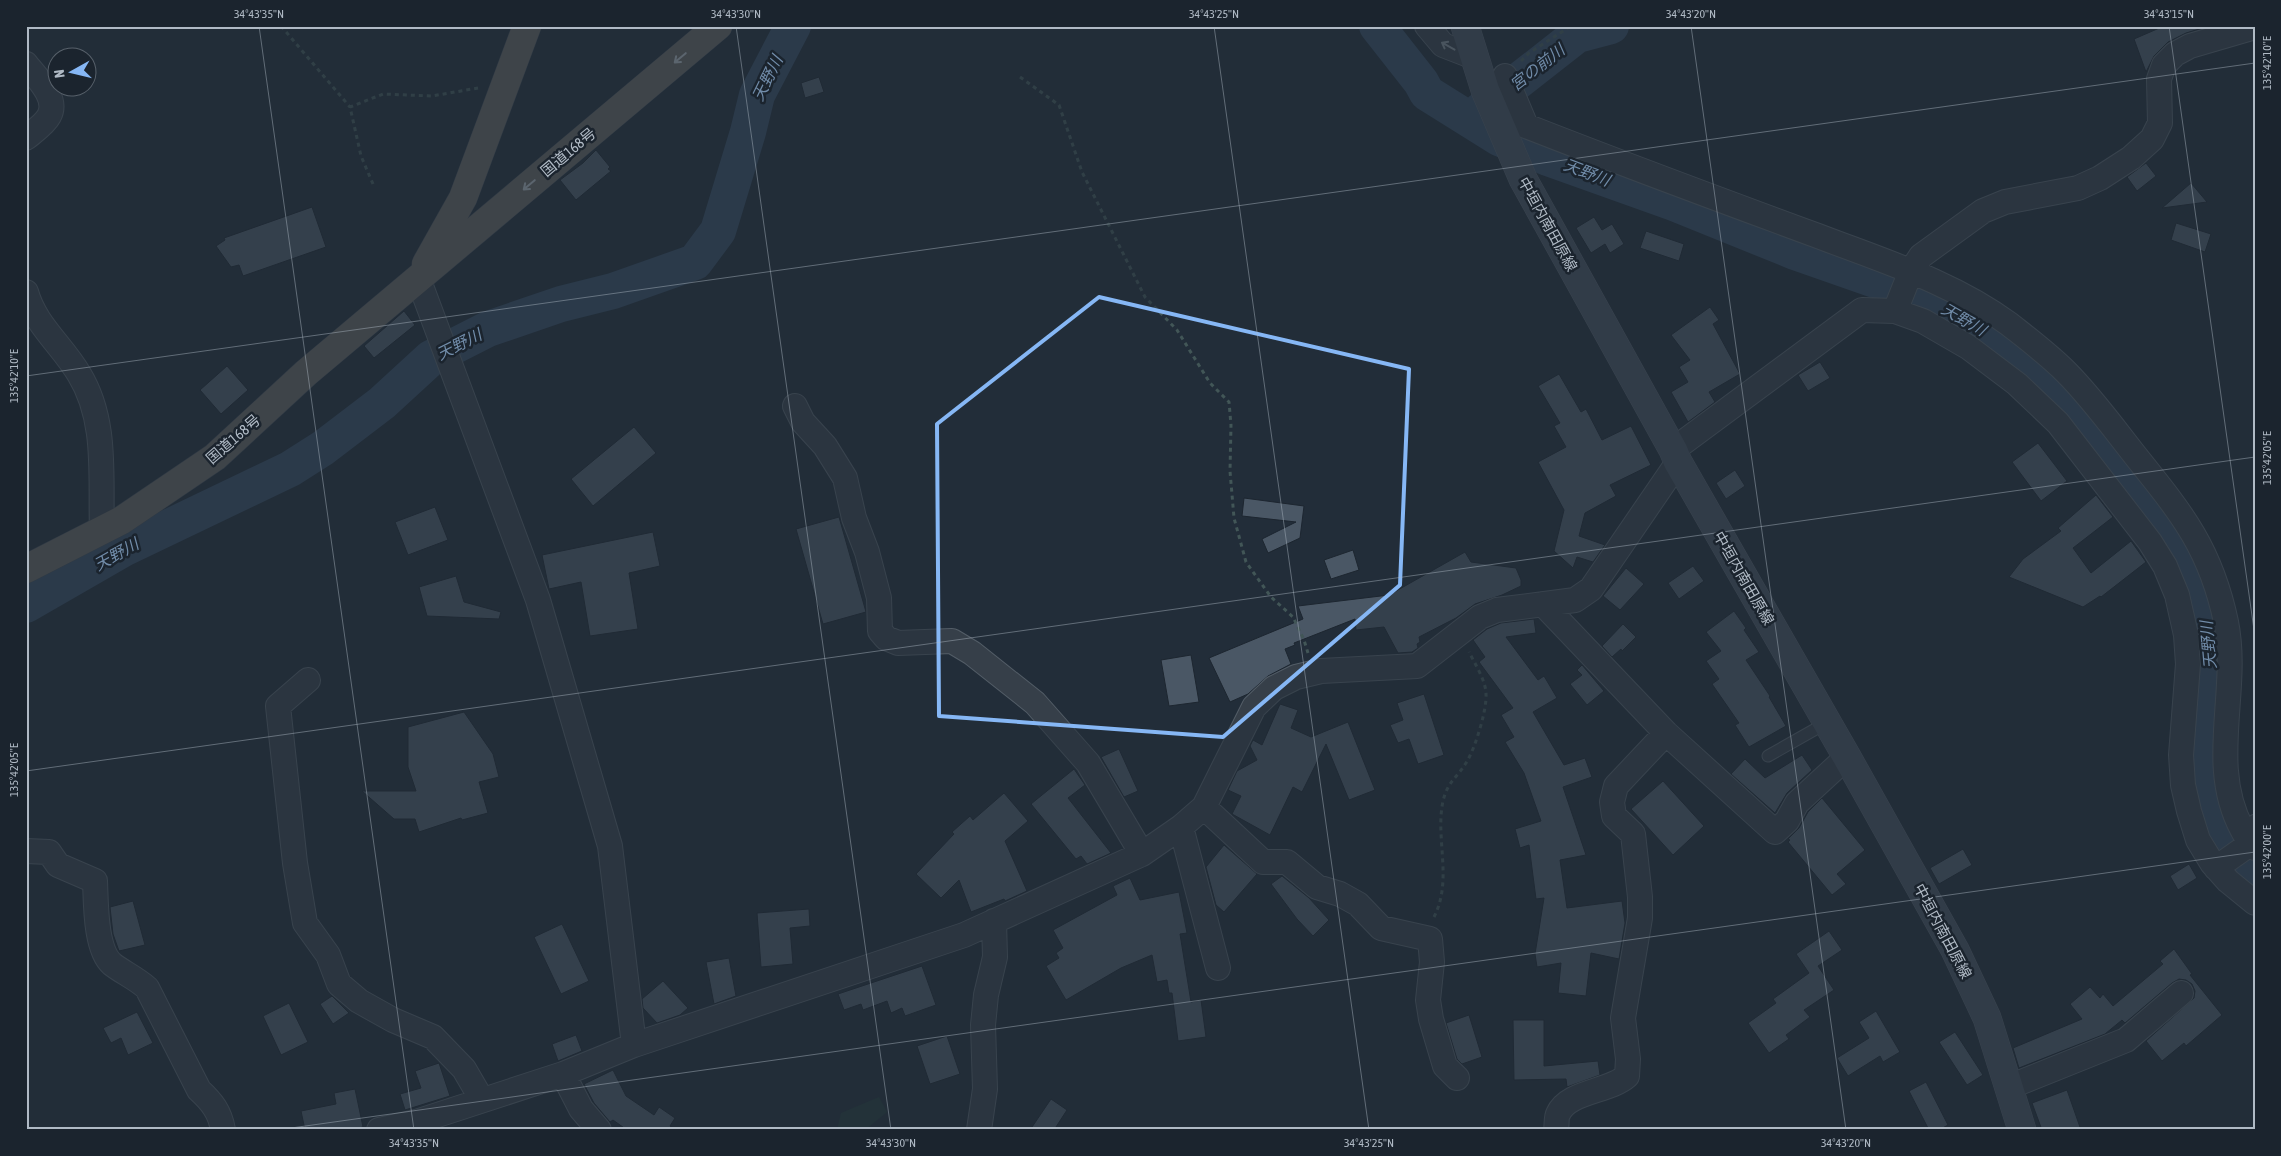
<svg xmlns="http://www.w3.org/2000/svg" width="2281" height="1156" font-family="'Asap Condensed','Noto Sans JP',sans-serif">
<style>
.green{fill:#24393a}
.lines{fill:none;stroke-linecap:round;stroke-linejoin:round}
.river{stroke:#364a60;stroke-width:36}
.building{fill:#4a5765;stroke:#1d2630}
.service-casing{stroke:#535d67;stroke-width:13}
.minor-casing{stroke:#535d67;stroke-width:26}
.secondary-casing{stroke:#535d67;stroke-width:29}
.trunk-casing{stroke:#404a54;stroke-width:29}
.path{stroke:#425657;stroke-width:3;stroke-dasharray:4 4;stroke-linecap:butt}
.service{stroke:#363f49;stroke-width:11}
.minor{stroke:#363f49;stroke-width:24}
.secondary{stroke:#444e5c;stroke-width:28}
.trunk{stroke:#61605e;stroke-width:28}
.oneway{stroke:#79838d}
.oneway2{stroke:#a0a8b0}
.marked{fill:none;stroke:#86b7f5;stroke-width:4;stroke-linejoin:round}
.ticks{fill:none;stroke:#b0bac5;stroke-width:1;stroke-opacity:0.45}
.labels{text-anchor:middle;dominant-baseline:central;stroke-width:5;stroke-linejoin:round;paint-order:stroke}
.street-label{font-size:15px;fill:#b0bac5;stroke:#1b242e}
.water-label{font-size:16px;font-style:italic;fill:#718ca9;stroke:#1b242e}
.neatline{fill:none;stroke:#b0bac5;stroke-width:2}
.ticks-label{font-size:12px;text-anchor:middle;fill:#b0bac5}
</style>
<rect width="100%" height="100%" fill="#222d39"/>
<path class="green" d="M879,1097L887,1112L865,1130H837L841,1113Z"/>
<g class="lines">
<path class="river" d="M1377,26L1421,82L1427,93L1499,138L1548,158L1674,203L1795,252L1915,294L1958,314L2005,344L2035,369L2110,453L2153,508L2191,567L2206,614L2212,667L2204,777L2209,812L2224,843L2255,876
M1480,111L1577,35L1611,26
M26,605L125,548L290,469L323,448L382,403L431,358L488,329L561,304L613,291L695,262L718,231L748,132L757,95L793,26"/>
</g>
<path class="building" d="M2164,26H2209L2186,33L2168,42L2154,56L2146,72L2134,39Z
M819,77L824,92L805,98L801,83Z
M596,150L610,167L608,169L611,171L576,200L560,180L583,163Z
M2146,163L2156,176L2137,191L2127,177Z
M2191,183L2207,202L2162,208Z
M312,207L326,247L243,276L239,265L231,267L216,246L225,240L224,238Z
M1594,217L1602,230L1612,224L1624,244L1610,253L1605,244L1591,253L1576,228Z
M2176,223L2211,234L2205,252L2171,240Z
M1646,231L1684,244L1679,261L1640,248Z
M1710,307L1719,320L1713,324L1740,374L1709,392L1715,402L1688,422L1671,392L1688,382L1679,367L1690,360L1671,335Z
M404,311L415,325L374,358L364,346Z
M1820,362L1830,378L1808,391L1798,375Z
M227,366L248,390L221,414L200,390Z
M1559,374L1581,412L1586,409L1602,440L1631,426L1651,465L1610,485L1616,496L1585,513L1579,536L1605,545L1593,562L1577,557L1573,568L1554,551L1564,510L1538,462L1566,447L1554,426L1560,423L1538,386Z
M634,427L656,453L593,506L571,479Z
M2038,443L2067,481L2041,501L2012,462Z
M1735,470L1745,486L1726,499L1716,483Z
M2096,495L2113,517L2073,548L2091,573L2131,541L2146,562L2101,597L2100,596L2083,607L2009,577L2023,559L2061,531L2058,528Z
M1244,498L1304,506L1300,538L1268,553L1262,539L1296,522L1242,516Z
M435,507L448,540L408,555L395,522Z
M839,517L866,612L823,624L796,529Z
M653,532L660,566L629,573L638,629L590,636L581,582L549,589L542,555Z
M1353,550L1359,570L1331,579L1324,560Z
M1465,552L1471,562L1516,568L1521,580V586L1502,595L1475,604L1456,618L1419,637L1420,642L1417,644L1418,648L1412,652L1398,653L1384,627L1356,630L1355,619L1294,643L1295,645L1285,649L1291,664L1268,676L1248,694L1230,702L1209,658L1303,619L1298,606L1389,595Z
M1693,566L1704,581L1679,599L1668,583Z
M1626,568L1644,584L1620,610L1603,596Z
M456,576L464,602L501,612L499,619L427,616L419,587Z
M1734,611L1746,628L1744,630L1759,652L1746,660L1770,696L1769,697L1786,726L1749,747L1735,725L1739,723L1712,684L1719,679L1706,661L1721,651L1706,632Z
M1534,619L1536,633L1506,637L1538,680L1544,676L1557,698L1533,712L1564,765L1585,758L1592,777L1563,787L1586,855L1560,860L1567,908L1622,901L1625,923L1619,959L1591,953L1586,996L1558,993L1561,963L1537,967L1535,954L1544,898L1536,899L1529,845L1520,848L1515,829L1541,821L1524,773L1505,742L1514,737L1501,715L1513,708L1479,662L1485,657L1473,640L1487,629L1501,623Z
M1623,624L1636,637L1622,651L1621,649L1612,657L1602,646Z
M1191,655L1199,702L1169,706L1161,660Z
M1582,665L1604,691L1587,705L1570,684L1582,675L1577,670Z
M1424,694L1444,755L1418,764L1409,739L1398,743L1390,725L1403,720L1397,703Z
M1280,704L1298,710L1291,728L1311,737L1348,722L1375,790L1349,800L1326,744L1302,792L1293,787L1270,835L1232,814L1241,796L1228,790L1237,771L1257,760L1250,746L1253,740L1262,745Z
M464,712L493,754L499,777L479,782L488,813L462,820L461,818L419,832L415,819H394L362,791H416L408,767V727Z
M1119,749L1138,791L1124,797L1101,757Z
M1802,755L1812,770L1787,793L1775,813L1731,774L1745,759L1765,778Z
M1074,769L1085,785L1068,798L1111,853L1087,864L1081,856L1076,859L1031,804Z
M1663,781L1704,826L1673,855L1631,809Z
M1004,793L1028,821L1005,841L1027,891L1005,901L1004,899L971,912L959,880L941,898L916,874L954,834L952,832L970,816L973,820Z
M1822,798L1865,850L1837,874L1846,884L1832,895L1788,842L1790,840L1788,839L1799,828L1808,812Z
M1224,845L1257,874L1224,912L1216,905L1206,867Z
M1963,849L1972,865L1939,884L1930,868Z
M2189,864L2197,878L2178,890L2170,876Z
M1282,876L1309,898L1329,920L1313,936L1297,919L1271,884Z
M1130,878L1140,900L1179,892L1187,933L1180,934L1191,1002L1201,1000L1206,1037L1178,1041L1172,993H1169L1167,980L1157,982L1152,955L1121,968L1066,1000L1046,966L1059,958L1056,953L1063,948L1053,930L1117,895L1113,886Z
M133,901L145,945L119,951L113,934L110,907Z
M809,909L810,926L790,928L793,964L761,967L757,913Z
M562,924L589,981L561,994L534,937Z
M1829,931L1842,950L1818,966L1834,990L1804,1010L1810,1017L1786,1035L1789,1039L1769,1053L1748,1023L1776,1003L1773,999L1809,973L1796,954Z
M2174,949L2192,974L2190,975L2222,1015L2186,1046L2184,1043L2162,1061L2146,1041L2194,998L2195,991L2192,984L2186,980L2179,979L2172,983L2125,1023L2122,1020L2105,1034L2019,1068L2013,1048L2082,1019L2070,1004L2090,987L2100,998L2103,994L2113,1006L2163,964L2160,961Z
M729,958L736,996L714,1004L706,962Z
M922,966L936,1005L905,1016L902,1008L891,1013L887,1001L863,1010L861,1004L844,1010L838,994Z
M663,981L688,1008L680,1015L657,1023L643,1008L642,999Z
M332,996L349,1013L333,1024L320,1004Z
M289,1003L308,1042L281,1055L263,1016Z
M1876,1011L1900,1052L1883,1062L1880,1056L1848,1076L1837,1058L1869,1038L1859,1022Z
M137,1012L153,1043L128,1055L121,1038L111,1043L103,1028Z
M1469,1015L1482,1057L1462,1064L1457,1059L1446,1023Z
M1513,1020H1544V1066L1598,1061L1600,1075L1567,1087L1566,1079L1514,1080Z
M1955,1032L1983,1075L1967,1085L1939,1042Z
M576,1035L582,1051L558,1061L552,1044Z
M947,1036L960,1074L930,1084L917,1046Z
M439,1063L450,1096L405,1110L400,1094L421,1088L415,1071Z
M613,1070L626,1096L654,1115L659,1107L675,1118L670,1126L676,1130H627L613,1120L610,1122L594,1103L584,1084Z
M1926,1082L1948,1125L1939,1130H1929L1909,1091Z
M355,1089L363,1127L350,1130H305L301,1111L336,1104L334,1093Z
M2067,1090L2081,1130H2042L2032,1103Z
M1051,1099L1067,1110L1054,1130H1030Z"/>
<g class="lines">
<defs>
<path id="service" d="M1768,756L1828,722
M2241,828L2255,820"/>
<path id="minor" d="M1427,26L1443,45L1474,57
M26,64C36,77 59,98 49,116C45,124 33,132 26,138
M1505,76L1526,126C1623,164 1720,200 1818,236C1883,261 1952,282 2009,324C2028,339 2048,354 2066,372C2092,398 2115,430 2138,459C2183,515 2211,550 2226,622C2240,691 2207,764 2242,829C2246,836 2248,843 2255,848
M418,278L538,600L610,846L634,1045
M26,292C35,325 62,345 79,374C108,421 100,478 102,530
M1895,311L1911,271L1921,256L1983,211L2005,202L2078,188L2100,178L2131,158L2152,139L2160,123L2159,79L2164,65L2175,54L2190,46L2255,27
M795,406L803,422L825,446L845,478L854,518L867,552L879,598L880,631L886,638L898,643L952,641L972,653L1035,703L1088,763L1142,854
M1673,450L1862,310L1895,311L1923,321L1968,347L2017,384L2058,423L2150,542L2165,566L2177,595L2186,635L2188,664L2181,755L2183,785L2189,811L2198,840L2212,863L2228,881L2255,903
M1543,604L1666,733L1775,832L1787,821L1797,803L1847,757
M308,680L278,706L295,863L305,923L328,955L339,984L359,1001L393,1020L433,1037L464,1069L482,1100
M1204,807L1263,862H1287L1317,887L1340,894L1358,904L1381,928L1430,939L1432,962L1428,1000L1431,1019L1445,1066L1457,1078
M1181,827L1218,968
M26,851L49,852L58,865L95,881C96,902 95,949 112,964C122,972 136,978 147,988L199,1090C212,1102 220,1112 223,1130
M2216,868L2250,844
M563,1074L581,1109L599,1130
M2009,1087L2126,1040L2181,993
M379,1130L416,1122L563,1074L634,1045L964,935L1142,854L1181,827L1204,807L1254,707L1274,688L1296,677L1321,671L1417,666L1480,617L1497,610L1575,600L1591,589L1678,462
M979,1130L985,1089L983,1025L986,995L995,957L994,921
M1556,1130C1557,1125 1556,1118 1558,1114C1568,1091 1609,1092 1627,1076L1628,1059L1623,1018L1640,918V897L1633,834L1614,816L1612,802L1616,786L1666,733"/>
<path id="secondary" d="M1465,26L1485,90L1523,179L1673,450L1678,462L1847,757L1955,950L1987,1018L2022,1130"/>
<path id="trunk" d="M426,264L463,198L527,26
M26,569L122,520L215,457L306,373L718,26"/>
</defs>
<use href="#service" class="service-casing"/>
<use href="#minor" class="minor-casing"/>
<use href="#secondary" class="secondary-casing"/>
<use href="#trunk" class="trunk-casing"/>
<path class="path" d="M281,26L350,107
M1521,61L1529,53L1571,26
M1020,77L1059,105L1082,172L1145,297L1177,330L1210,383L1229,402L1231,425L1230,471L1234,518L1246,562L1271,597L1293,617L1304,640L1308,653
M373,184L361,156L350,107L383,94L432,96L478,88
M1434,917C1453,880 1435,839 1443,801C1448,781 1456,779 1466,763C1475,749 1487,710 1486,694C1486,681 1475,664 1469,652"/>
<use href="#service" class="service"/>
<use href="#minor" class="minor"/>
<use href="#secondary" class="secondary"/>
<use href="#trunk" class="trunk"/>
</g>
<defs><path id="oneway-shaft" d="M-6 0H5M1.5-3L5.5 0L1.5 3" fill="none" stroke-width="1.6" stroke-linecap="round" stroke-linejoin="round" transform="scale(1.25)"/></defs>
<use class="oneway" href="#oneway-shaft" transform="translate(1448 46) rotate(-151)"/>
<g class="oneway2">
<use href="#oneway-shaft" transform="translate(680 58) rotate(140)"/>
<use href="#oneway-shaft" transform="translate(529 185) rotate(140)"/>
</g>
<path d="M0 0H2281V1156H0ZM1099,297L1409,369L1400,585L1223,737L939,716L937,424Z" fill="#222d39" fill-opacity=".55" fill-rule="evenodd"/>
<path class="marked" d="M1099,297L1409,369L1400,585L1223,737L939,716L937,424Z"/>
<path class="ticks" d="M259,26L414,1130M736,26L891,1130M1214,26L1369,1130M1691,26L1846,1130M2169,26L2255,637M26,376L2255,63M26,771L2255,457M277,1130L2255,852"/>
<g class="labels">
<g class="street-label">
<text transform="translate(568 152) rotate(-40)">国道168号</text>
<text transform="translate(1548 224) rotate(61)">中垣内南田原線</text>
<text transform="translate(233 439) rotate(-41)">国道168号</text>
<text transform="translate(1744 578) rotate(60)">中垣内南田原線</text>
<text transform="translate(1943 931) rotate(62)">中垣内南田原線</text>
</g>
<g class="water-label">
<text transform="translate(1537 67) rotate(-38)">宮の前川</text>
<text transform="translate(767 78) rotate(-64)">天野川</text>
<text transform="translate(1587 172) rotate(21)">天野川</text>
<text transform="translate(1964 319) rotate(30)">天野川</text>
<text transform="translate(459 344) rotate(-27)">天野川</text>
<text transform="translate(116 554) rotate(-29)">天野川</text>
<text transform="translate(2208 645) rotate(-95)">天野川</text>
</g>
</g>
<rect width="2281" height="1156" fill="none" stroke="#1b242e" stroke-width="55"/>
<g transform="translate(72 72) rotate(262)"><circle r="24" fill="#1b242e" stroke="#57606a"/>
<path d="M0-4L9 19L0 12L-9 19Z" fill="#86b7f5"/>
<text y="-8" font-size="14" font-weight="bold" text-anchor="middle" fill="#b0bac5">N</text>
</g>
<rect x="28" y="28" width="2226" height="1100" class="neatline"/>
<g class="ticks-label">
<text x="259" y="18">34°43'35"N</text>
<text x="736" y="18">34°43'30"N</text>
<text x="1214" y="18">34°43'25"N</text>
<text x="1691" y="18">34°43'20"N</text>
<text x="2169" y="18">34°43'15"N</text>
<text transform="translate(2267 63) rotate(-90)" y="4">135°42'10"E</text>
<text transform="translate(14 376) rotate(-90)" y="4">135°42'10"E</text>
<text transform="translate(2267 458) rotate(-90)" y="4">135°42'05"E</text>
<text transform="translate(14 770) rotate(-90)" y="4">135°42'05"E</text>
<text transform="translate(2267 852) rotate(-90)" y="4">135°42'00"E</text>
<text x="414" y="1147">34°43'35"N</text>
<text x="891" y="1147">34°43'30"N</text>
<text x="1369" y="1147">34°43'25"N</text>
<text x="1846" y="1147">34°43'20"N</text>
</g>
</svg>
